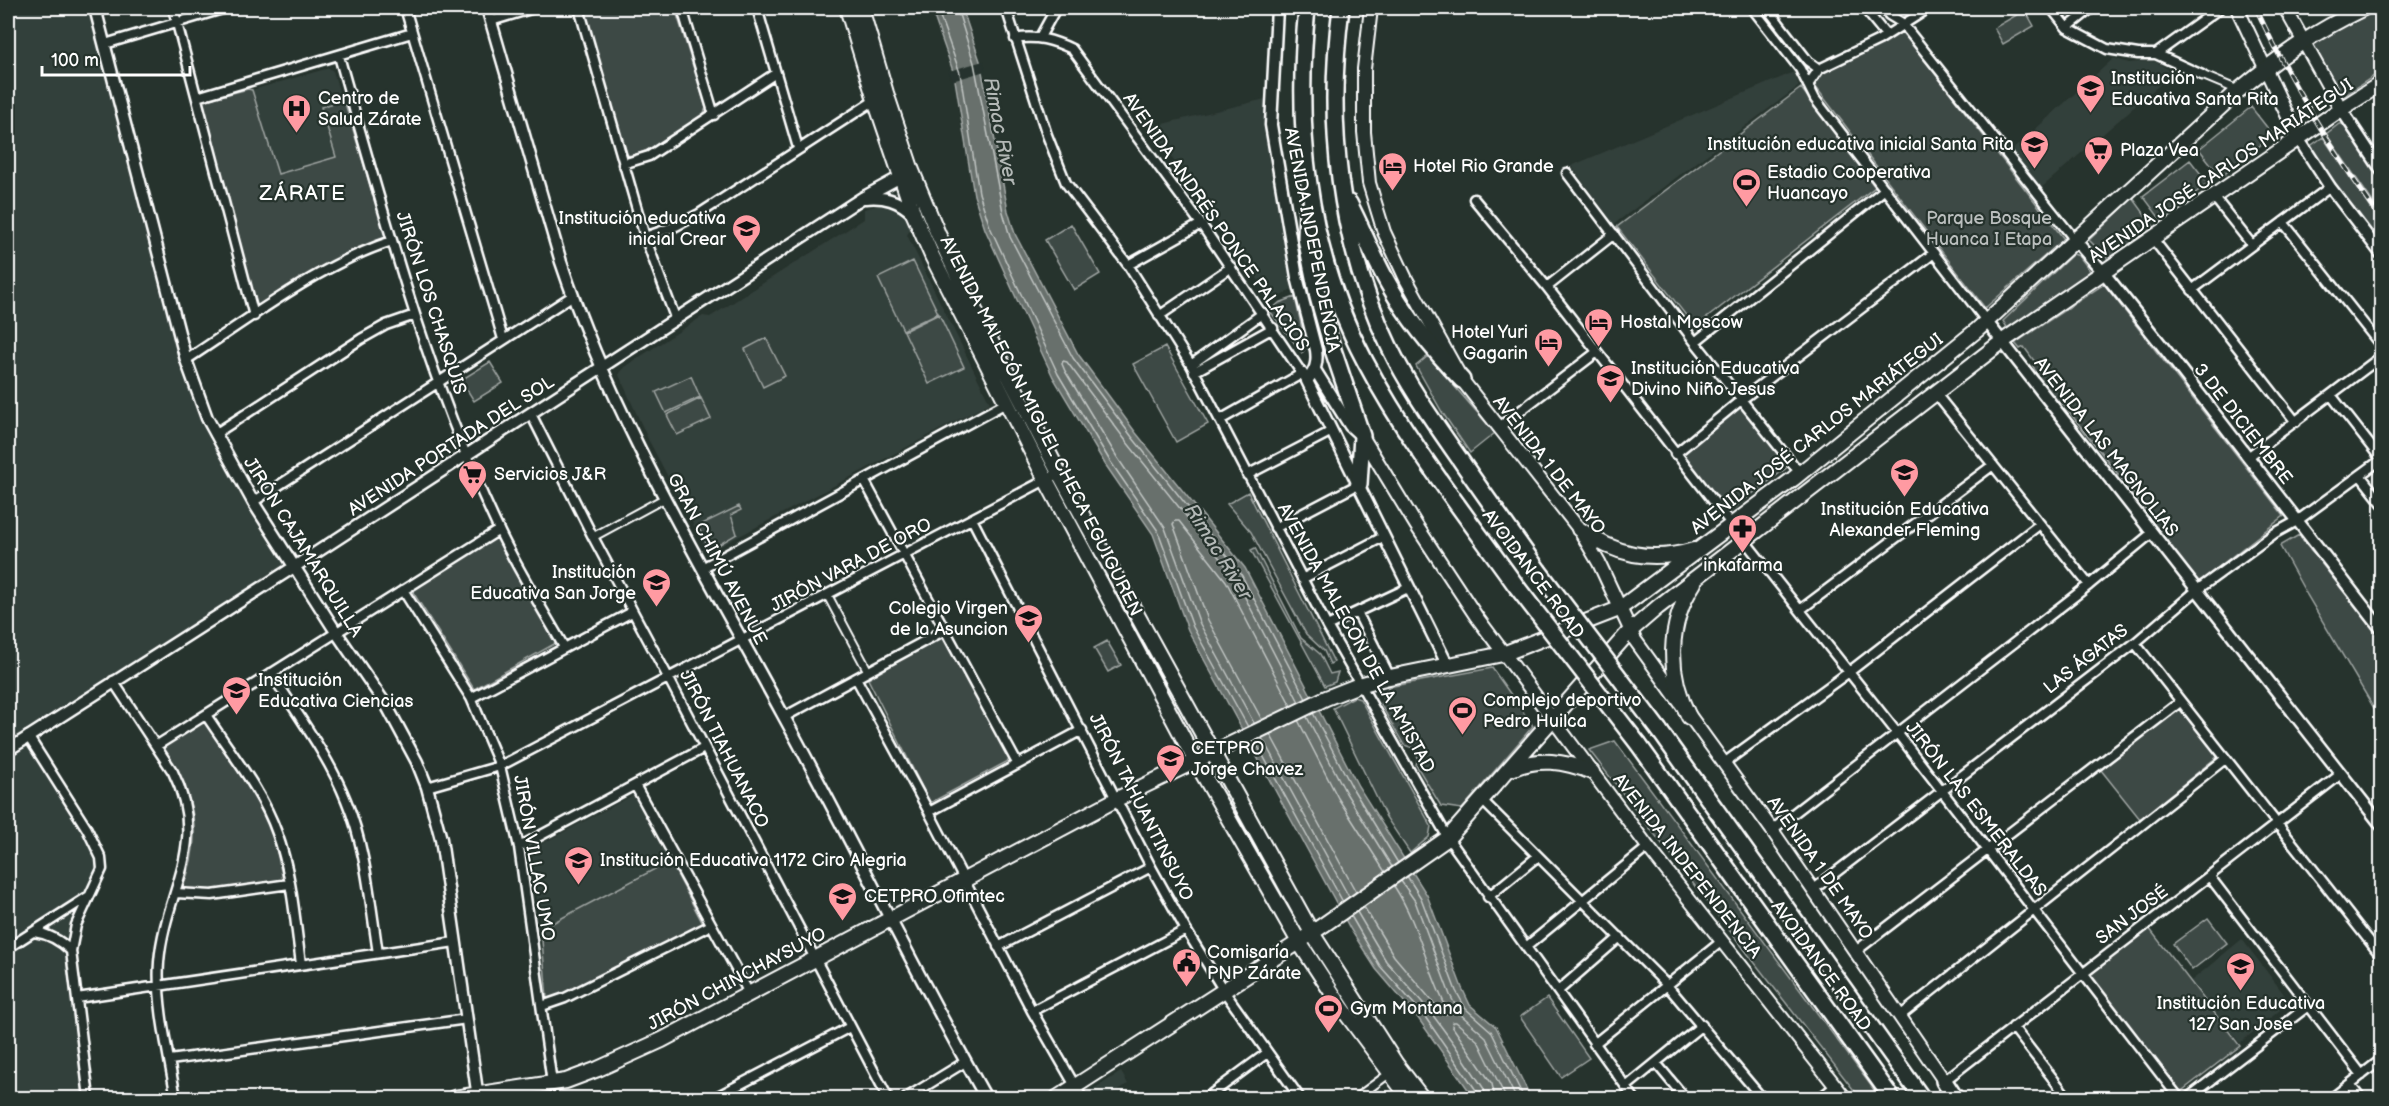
<svg xmlns="http://www.w3.org/2000/svg" width="2389" height="1106" font-family="'Balsamiq Sans',sans-serif">
<style>
.built{fill:#333f3a}
.green{fill:#3e4944;stroke:#9ea4a2;stroke-width:1.5}
.water{fill:#67706c;stroke:#a4a9a7;stroke-width:1.5}
.pier{fill:#26332d}
.lines{fill:none;stroke-linecap:round;stroke-linejoin:round}
.shore{stroke:#c2c6c4;stroke-width:1.5}
.pedestrian-casing{stroke:#fff;stroke-width:11}
.minor-casing{stroke:#fff;stroke-width:13}
.tertiary-casing{stroke:#fff;stroke-width:15}
.secondary-casing{stroke:#fff;stroke-width:16}
.primary-casing{stroke:#fff;stroke-width:18}
.motorway-casing{stroke:#fff;stroke-width:20}
.pedestrian{stroke:#26332d;stroke-width:7}
.minor{stroke:#26332d;stroke-width:8}
.tertiary{stroke:#26332d;stroke-width:10}
.secondary{stroke:#26332d;stroke-width:12}
.primary{stroke:#26332d;stroke-width:14}
.motorway{stroke:#26332d;stroke-width:15}
.rail-casing{stroke:#fff;stroke-width:5}
.rail{stroke:#26332d;stroke-width:3;stroke-dasharray:9;stroke-linecap:butt}
.motorway-bridge-casing{stroke:#fff;stroke-width:20;stroke-linecap:butt}
.motorway-bridge{stroke:#26332d;stroke-width:15}
.labels{text-anchor:middle;dominant-baseline:central;stroke-width:4.5;stroke-linejoin:round;paint-order:stroke}
.poi-label{font-size:18px;fill:#fff;stroke:#26332d;text-anchor:start}
.street-label{font-size:18px;fill:#fff;stroke:#26332d}
.park-label{font-size:18px;fill:#bbbfbe;stroke:#26332d}
.water-label{font-size:20px;font-style:italic;fill:#b3b8b6;stroke:#26332d}
.quarter-label{font-size:21px;letter-spacing:1.5px;fill:#fff;stroke:#26332d}
</style>
<rect width="100%" height="100%" fill="#26332d"/>
<filter id="ink" filterUnits="userSpaceOnUse"><feTurbulence type="fractalNoise" baseFrequency=".0167" numOctaves="2"/><feDisplacementMap in="SourceGraphic" scale="12" xChannelSelector="R" yChannelSelector="G"/><feConvolveMatrix kernelMatrix="1 2 1 2 8 2 1 2 1" color-interpolation-filters="sRGB"/></filter>
<g filter="url(#ink)">
<path class="built" d="M8,8H96L186,355L213,429L296,567L32,735L102,850L105,869L90,902L75,953L92,1098H8Z
M2114,58L2129,63L2145,61L2157,62L2173,73L2040,189L2009,153Z
M329,68L333,71L342,101L321,107L336,157L278,174L252,90Z
M1794,72L1799,86L1614,224L1571,166Z
M1265,99L1274,184L1292,289L1273,301L1150,127Z
M886,203L894,204L908,216L913,224L907,235L990,403L715,549L705,547L648,439L619,375L624,367L703,316L710,317L864,219V209Z
M633,795L669,861L541,929L530,850Z
M2242,939L2290,1002L2240,1043L2191,981Z
M1121,1072L1128,1084L1105,1098H1095L1090,1091Z"/>
<path class="green" d="M583,8H675L706,108L703,115C688,124 641,160 627,155Z
M2381,8V71L2341,98L2310,43Z
M2025,10L2034,26L2003,44L1994,28Z
M1901,30L2064,239L1985,308L1815,86L1818,74Z
M1801,88L1875,187L1695,327L1617,227Z
M248,89L252,90L278,174L336,157L321,107L344,100L386,237L344,255L256,309L201,101Z
M2251,107L2273,135L2221,177L2199,149Z
M2339,124H2343L2381,179V214L2326,134Z
M2323,137L2381,223V247L2329,178L2309,147Z
M2190,160L2208,183L2161,220L2143,196Z
M2133,198L2155,228L2109,260L2089,240Z
M1071,224L1100,274L1074,290L1045,240Z
M2073,254L2079,256L2091,272L2008,329L2003,321Z
M913,261L938,313L903,330L878,278Z
M2104,284L2284,516L2198,583L2150,523V515L2063,404H2057L2042,385L2033,366L2035,362L2024,347L2020,349L2015,343Z
M1295,297L1306,347L1302,353L1270,311L1279,303Z
M939,314L964,367L929,384L904,331Z
M766,338L785,376L763,387L745,349Z
M1165,347L1208,424L1176,442L1133,364Z
M1428,356L1495,433L1470,453L1442,412L1416,366Z
M490,362L503,383L474,401L461,380Z
M691,376L700,397L666,413L656,392Z
M701,398L711,419L677,435L667,415Z
M1741,403L1789,466L1727,513L1679,453Z
M1248,492L1334,662L1330,664L1324,651L1306,634L1251,532L1227,504Z
M739,506L741,510L731,515L737,534L715,547L707,545L698,526Z
M2299,535L2381,639V720L2307,595L2280,546Z
M498,536L556,643L474,689L411,589Z
M1255,548L1301,638L1320,654L1330,674L1338,672L1335,682L1325,686L1251,550Z
M942,635L1010,760L930,803L868,679Z
M1107,641L1121,665L1108,672L1094,648Z
M1492,668L1533,726L1462,809L1441,806L1416,765L1418,758L1413,748L1404,745L1381,705L1388,687Z
M1354,697L1360,699L1431,826L1429,837L1410,853L1386,817L1333,708Z
M2179,708L2218,756L2140,819L2101,770Z
M204,721C226,755 253,789 269,826C276,843 279,862 283,880C250,886 216,894 182,890C204,834 196,796 162,748Z
M1615,741L1872,1087L1879,1098H1860L1589,750Z
M670,861L703,924L561,996L547,998L541,929Z
M2208,918L2227,943L2192,970L2173,944Z
M2149,928L2240,1046L2179,1093L2090,975Z
M1547,998L1589,1058L1561,1077L1520,1017Z"/>
<path class="water" d="M931,8H962L980,61L1008,211L1015,234L1078,354L1136,433L1245,568L1358,786L1427,895L1462,988L1470,1005L1496,1027L1531,1098H1474L1418,1018L1376,969L1351,930L1188,630L1153,534L1105,464L1053,377L1018,302L985,229L974,195L954,74Z"/>
<path class="pier" d="M983,61L985,71L952,81L949,71Z"/>
<g class="lines">
<path class="shore" d="M937,8L960,73L979,193L990,227L1058,374L1110,461L1158,531L1193,627L1248,727
M957,8L974,63L1003,212L1010,237L1073,358L1132,437L1240,572L1306,699
M1313,713L1353,789L1398,863
M1307,717L1346,793L1392,867
M1262,720L1208,620L1173,524L1175,521H1179L1226,581L1291,706
M1298,720L1338,798L1385,872
M1254,723L1200,624L1165,528L1117,457L1065,371L1062,364L1063,361L1067,362L1126,441L1234,576L1299,702
M1270,734L1356,892
M1262,738L1349,897
M1255,741L1343,902
M1407,876L1421,898L1456,991L1466,1009L1491,1031L1524,1098
M1401,881L1415,901L1450,995L1460,1014L1485,1036L1516,1098
M1364,907L1394,956L1443,1014H1447L1448,1011C1427,971 1419,924 1394,886
M1357,912L1386,961L1429,1010L1454,1044L1484,1089L1486,1098
M1351,916L1380,966L1423,1014L1478,1093L1479,1098
M1495,1098L1492,1084L1452,1026L1453,1022H1456L1478,1041L1506,1098"/>
<defs>
<path id="pedestrian" d="M2202,75L2238,90
M593,537L665,498
M828,596L868,671
M1356,1098L1390,1073"/>
<path id="minor" d="M173,8L254,316
M405,8L503,339
M579,8L645,237L676,320
M682,8L714,115
M757,8L798,148
M1006,8L1047,135L1066,183L1128,265L1191,365L1327,626L1448,838L1634,1098
M1752,8L1800,69L1815,99L1987,322
M1767,8L1808,61L1819,69
M1864,8L1886,35
M1883,8L1889,15L1902,23L2075,240
M2051,8L2067,28L2107,49L2138,54H2156L2202,75
M491,21L534,8
M2067,28L2092,8
M1040,37L1056,8
M1015,39C1036,35 1053,40 1072,49L1201,224L1307,381
M105,44L226,8
M2156,54L2220,8
M339,56C384,215 427,377 498,528C517,569 542,608 564,647
M1808,85L1819,69L1879,40L1929,8
M197,97L412,33
M623,164L649,156L669,143L776,73
M1567,173L1695,342L1800,473
M2214,197L2252,245
M1474,199L1547,287L1732,525
M2283,222L2382,347
M645,237L676,226L699,214L875,100
M2153,239L2296,422
M1128,265L1201,224
M1547,287L1614,234
M2192,290L2330,187
M1159,316L1231,267
M1695,342L1885,189
M186,360C249,319 320,264 392,241
M1191,365L1263,313
M1194,372L1273,328
M1936,394L2089,585
M2331,395L2381,459
M531,414L593,537L669,679L888,1098
M1220,420L1303,373
M1498,428L1597,352
M215,434L361,339L386,325L415,315
M1675,454L1741,400L1934,253
M2248,457L2382,356
M1247,475L1332,431
M2360,475L2382,503
M864,480L1017,763
M253,502L572,296
M972,519L1151,867L1186,930L1224,991L1300,1098
M1275,528L1359,484
M1745,541L1898,734L2179,1098
M702,568L1006,403
M1302,579L1383,537
M403,590L471,698L500,766L519,847L552,1083
M1800,610L1993,465
M1357,612L1390,677
M1327,626L1408,588
M2135,643L2382,957
M271,673C297,714 328,755 346,800C366,848 370,902 378,953
M856,678L929,812L1032,1011L1082,1098
M113,681L173,772C210,846 165,890 159,962C156,1004 169,1057 176,1098
M471,698L632,612
M206,715C230,752 262,790 277,833C292,874 295,921 301,964
M784,717L945,630
M28,736L87,829L101,858L102,869L76,925L71,951L89,1098
M156,746L499,530
M1724,763L1849,672L2040,524
M635,785L749,993
M427,787L500,766L1059,473
M1482,800L1666,984L1762,1098
M929,812L1082,730
M1772,830L2089,585L2152,533
M519,847L704,748
M2210,877L2362,1075
M1814,889L2135,643L2197,590L2275,533L2297,521L2382,459
M176,893L212,895L289,884
M1488,897L1538,856
M34,932C49,934 60,940 71,951
M998,947L1151,867
M1526,947L1648,847
M8,948L89,896
M1856,951L2180,702
M1558,991L1620,937
M77,998L455,942
M542,1006L565,998L711,925
M1032,1011L1186,930
M1900,1016L2225,759
M2013,1027L2068,1098
M1594,1044L1722,941
M170,1060L467,1019
M1656,1063L1685,1098
M1944,1081L2341,774
M2350,1084L2361,1098
M1626,1087L1702,1025
M714,1098L850,1027
M906,1098L965,1062
M1206,1098L1267,1053
M1820,1098L1835,1086
M2188,1098L2308,1006
M2332,1098L2382,1059"/>
<path id="tertiary" d="M95,8L186,360L207,418L253,502L336,632L388,708L417,762L427,787L441,839L478,1098
M487,8L561,262C614,421 703,567 783,715C853,842 915,973 986,1098
M1277,8L1271,125L1297,277L1316,350C1318,364 1315,370 1307,381L1448,666
M2341,109L2382,171
M2298,138L2330,187L2382,255
M865,198C884,196 899,200 913,214
M2075,240L2104,273L2167,352L2382,630
M1987,322L2382,826
M1315,370L1350,426L1361,436
M8,750L294,567L862,198L906,174"/>
<path id="secondary" d="M1371,8L1364,69V132L1369,183L1384,232L1406,279L1462,380L1579,529L1599,563L1635,640L1772,830L1949,1088
M2237,8L2298,138
M2285,8L2341,109
M1362,436L1416,525L1476,616L1648,847L1845,1098"/>
<path id="primary" d="M847,8L875,100L914,215L932,256L1046,480L1195,760L1299,942L1342,1008L1409,1098
M861,8L886,93L912,171L938,234L967,295L1059,473L1312,933L1396,1064L1422,1098
M1579,529C1615,555 1651,563 1694,550
M1689,717C1667,673 1667,625 1694,583
M1511,769C1539,757 1564,761 1592,772
M454,1098L566,1081L598,1069L662,1040L1117,799L1326,698L1359,685L1385,678L1503,654L1619,609L1793,479L1977,330L2238,91C2281,55 2314,32 2364,8
M1057,1098L1299,942L1448,838L1629,632L1658,607L2003,341L2341,109L2382,83"/>
<path id="motorway" d="M1307,8C1295,128 1307,252 1365,361C1407,441 1465,514 1517,587
M1341,8C1326,122 1338,241 1389,346C1408,386 1434,422 1459,458C1485,496 1512,533 1538,570
M1349,203C1363,230 1374,259 1389,285C1409,321 1434,351 1462,380
M1307,209L1306,238L1318,297L1332,347L1362,436L1359,484
M1659,730L1922,1098
M1639,745L1892,1098
M1944,1081L1955,1098"/>
</defs>
<use href="#pedestrian" class="pedestrian-casing"/>
<use href="#minor" class="minor-casing"/>
<use href="#tertiary" class="tertiary-casing"/>
<use href="#secondary" class="secondary-casing"/>
<use href="#primary" class="primary-casing"/>
<use href="#motorway" class="motorway-casing"/>
<use href="#pedestrian" class="pedestrian"/>
<use href="#minor" class="minor"/>
<use href="#tertiary" class="tertiary"/>
<use href="#secondary" class="secondary"/>
<use href="#primary" class="primary"/>
<use href="#motorway" class="motorway"/>
<defs>
<path id="rail" d="M2256,8C2290,83 2334,153 2382,220"/>
</defs>
<use href="#rail" class="rail-casing"/>
<use href="#rail" class="rail"/>
<defs>
<path id="motorway-bridge" d="M1538,570L1659,730
M1517,587L1639,745"/>
</defs>
<use href="#motorway-bridge" class="motorway-bridge-casing"/>
<use href="#motorway-bridge" class="motorway-bridge"/>
</g>
</g>
<defs>
<symbol id="school-pin" viewBox="-11 -11 22 30"><path d="M0 17L-7.5 6A9.5 9.5 0 1 1 7.5 6Z" fill="#ff9aa2" stroke="#26332d"/><path d="M0-5L7-2L0 1L-7-2ZM-4 1L0 2.5L4 1V4Q0 6-4 4Z" fill="#111"/></symbol>
<symbol id="hospital-pin" viewBox="-11 -11 22 30"><path d="M0 17L-7.5 6A9.5 9.5 0 1 1 7.5 6Z" fill="#ff9aa2" stroke="#26332d"/><path d="M-5-5h3v3.5h4V-5h3V5h-3V1.5h-4V5h-3Z" fill="#111"/></symbol>
<symbol id="supermarket-pin" viewBox="-11 -11 22 30"><path d="M0 17L-7.5 6A9.5 9.5 0 1 1 7.5 6Z" fill="#ff9aa2" stroke="#26332d"/><path d="M-6-5.5h2.5l.6 2H6L4.5 2H-2.5L-4.4-4H-6ZM-1.5 3.2a1.3 1.3 0 1 0 .1 0ZM3 3.2a1.3 1.3 0 1 0 .1 0Z" fill="#111"/></symbol>
<symbol id="hotel-pin" viewBox="-11 -11 22 30"><path d="M0 17L-7.5 6A9.5 9.5 0 1 1 7.5 6Z" fill="#ff9aa2" stroke="#26332d"/><path d="M-6-4.5h1.5V1H6V5H4.5V3h-9V5H-6ZM-4 0a1.8 1.8 0 1 1 3.6 0ZM.5 0V-2.5h3Q6-2.5 6 0Z" fill="#111"/></symbol>
<symbol id="stadium-pin" viewBox="-11 -11 22 30"><path d="M0 17L-7.5 6A9.5 9.5 0 1 1 7.5 6Z" fill="#ff9aa2" stroke="#26332d"/><path d="M0-5a6.5 5 0 1 0 0 10a6.5 5 0 1 0 0-10ZM-3.5-1.8h7v3.6h-7Z" fill="#111"/></symbol>
<symbol id="pharmacy-pin" viewBox="-11 -11 22 30"><path d="M0 17L-7.5 6A9.5 9.5 0 1 1 7.5 6Z" fill="#ff9aa2" stroke="#26332d"/><path d="M-2-6h4v4h4v4h-4v4h-4v-4h-4v-4h4Z" fill="#111"/></symbol>
<symbol id="university-pin" viewBox="-11 -11 22 30"><path d="M0 17L-7.5 6A9.5 9.5 0 1 1 7.5 6Z" fill="#ff9aa2" stroke="#26332d"/><path d="M0-5L7-2L0 1L-7-2ZM-4 1L0 2.5L4 1V4Q0 6-4 4Z" fill="#111"/></symbol>
<symbol id="civic-pin" viewBox="-11 -11 22 30"><path d="M0 17L-7.5 6A9.5 9.5 0 1 1 7.5 6Z" fill="#ff9aa2" stroke="#26332d"/><path d="M-.6-6.5H3V-4.5H.6V-3L4-1V1h2V6H-6V1h2V-1L-.6-3ZM-1.2 2.5V6h2.4V2.5Z" fill="#111"/></symbol>
</defs>
<g fill-rule="evenodd">
<use href="#school-pin" x="2074" y="72" width="33" height="45"/>
<use href="#hospital-pin" x="280" y="92" width="33" height="45"/>
<use href="#school-pin" x="2018" y="128" width="33" height="45"/>
<use href="#supermarket-pin" x="2082" y="134" width="33" height="45"/>
<use href="#hotel-pin" x="1376" y="150" width="33" height="45"/>
<use href="#stadium-pin" x="1730" y="166" width="33" height="45"/>
<use href="#school-pin" x="730" y="212" width="33" height="45"/>
<use href="#hotel-pin" x="1582" y="306" width="33" height="45"/>
<use href="#hotel-pin" x="1532" y="326" width="33" height="45"/>
<use href="#school-pin" x="1594" y="362" width="33" height="45"/>
<use href="#school-pin" x="1888" y="456" width="33" height="45"/>
<use href="#supermarket-pin" x="456" y="458" width="33" height="45"/>
<use href="#pharmacy-pin" x="1726" y="512" width="33" height="45"/>
<use href="#school-pin" x="640" y="566" width="33" height="45"/>
<use href="#school-pin" x="1012" y="602" width="33" height="45"/>
<use href="#school-pin" x="220" y="674" width="33" height="45"/>
<use href="#stadium-pin" x="1446" y="694" width="33" height="45"/>
<use href="#university-pin" x="1154" y="742" width="33" height="45"/>
<use href="#school-pin" x="562" y="844" width="33" height="45"/>
<use href="#university-pin" x="826" y="880" width="33" height="45"/>
<use href="#civic-pin" x="1170" y="946" width="33" height="45"/>
<use href="#school-pin" x="2224" y="950" width="33" height="45"/>
<use href="#stadium-pin" x="1312" y="992" width="33" height="45"/>
</g>
<g class="labels">
<g class="poi-label">
<text x="2111" y="78">Institución<tspan x="2111" dy="21">Educativa Santa Rita</tspan></text>
<text x="318" y="98">Centro de<tspan x="318" dy="21">Salud Zárate</tspan></text>
<text x="2014" y="144" text-anchor="end">Institución educativa inicial Santa Rita</text>
<text x="2120" y="150">Plaza Vea</text>
<text x="1413" y="166">Hotel Rio Grande</text>
<text x="1767" y="172">Estadio Cooperativa<tspan x="1767" dy="21">Huancayo</tspan></text>
<text x="726" y="218" text-anchor="end">Institución educativa<tspan x="726" dy="21">inicial Crear</tspan></text>
<text x="1620" y="322">Hostal Moscow</text>
<text x="1528" y="332" text-anchor="end">Hotel Yuri<tspan x="1528" dy="21">Gagarin</tspan></text>
<text x="1631" y="368">Institución Educativa<tspan x="1631" dy="21">Divino Niño Jesus</tspan></text>
<text x="494" y="474">Servicios J&amp;R</text>
<text x="1905" y="509" text-anchor="middle">Institución Educativa<tspan x="1905" dy="21">Alexander Fleming</tspan></text>
<text x="1743" y="565" text-anchor="middle">inkafarma</text>
<text x="636" y="572" text-anchor="end">Institución<tspan x="636" dy="21">Educativa San Jorge</tspan></text>
<text x="1008" y="608" text-anchor="end">Colegio Virgen<tspan x="1008" dy="21">de la Asuncion</tspan></text>
<text x="258" y="680">Institución<tspan x="258" dy="21">Educativa Ciencias</tspan></text>
<text x="1483" y="700">Complejo deportivo<tspan x="1483" dy="21">Pedro Huilca</tspan></text>
<text x="1191" y="748">CETPRO<tspan x="1191" dy="21">Jorge Chavez</tspan></text>
<text x="600" y="860">Institución Educativa 1172 Ciro Alegria</text>
<text x="864" y="896">CETPRO Ofimtec</text>
<text x="1207" y="952">Comisaría<tspan x="1207" dy="21">PNP Zárate</tspan></text>
<text x="2241" y="1003" text-anchor="middle">Institución Educativa<tspan x="2241" dy="21">127 San Jose</tspan></text>
<text x="1350" y="1008">Gym Montana</text>
</g>
<g class="street-label">
<text transform="translate(2221 171) rotate(-34)">AVENIDA JOSÉ CARLOS MARIÁTEGUI</text>
<text transform="translate(1216 222) rotate(55)">AVENIDA ANDRÉS PONCE PALACIOS</text>
<text transform="translate(1312 240) rotate(79)">AVENIDA INDEPENDENCIA</text>
<text transform="translate(431 303) rotate(72)">JIRÓN LOS CHASQUIS</text>
<text transform="translate(2243 424) rotate(52)">3 DE DICIEMBRE</text>
<text transform="translate(1041 426) rotate(63)">AVENIDA MALECÓN MIGUEL CHECA EGUIGUREN</text>
<text transform="translate(1817 434) rotate(-38)">AVENIDA JOSÉ CARLOS MARIÁTEGUI</text>
<text transform="translate(451 446) rotate(-33)">AVENIDA PORTADA DEL SOL</text>
<text transform="translate(2106 447) rotate(52)">AVENIDA LAS MAGNOLIAS</text>
<text transform="translate(1549 465) rotate(52)">AVENIDA 1 DE MAYO</text>
<text transform="translate(303 547) rotate(58)">JIRÓN CAJAMARQUILLA</text>
<text transform="translate(717 559) rotate(62)">GRAN CHIMÚ AVENUE</text>
<text transform="translate(851 565) rotate(-28)">JIRÓN VARA DE ORO</text>
<text transform="translate(1533 574) rotate(53)">AVOIDANCE ROAD</text>
<text transform="translate(1356 638) rotate(61)">AVENIDA MALECON DE LA AMISTAD</text>
<text transform="translate(2086 659) rotate(-38)">LAS ÁGATAS</text>
<text transform="translate(724 749) rotate(63)">JIRÓN TIAHUANACO</text>
<text transform="translate(1141 807) rotate(63)">JIRÓN TAHUANTINSUYO</text>
<text transform="translate(1976 809) rotate(52)">JIRÓN LAS ESMERALDAS</text>
<text transform="translate(534 858) rotate(80)">JIRÓN VILLAC UMO</text>
<text transform="translate(1687 866) rotate(52)">AVENIDA INDEPENDENCIA</text>
<text transform="translate(1820 868) rotate(55)">AVENIDA 1 DE MAYO</text>
<text transform="translate(2132 915) rotate(-37)">SAN JOSÉ</text>
<text transform="translate(1821 966) rotate(54)">AVOIDANCE ROAD</text>
<text transform="translate(737 979) rotate(-28)">JIRÓN CHINCHAYSUYO</text>
</g>
<g class="park-label">
<text x="1989" y="218">Parque Bosque<tspan x="1989" dy="21">Huanca I Etapa</tspan></text>
</g>
<g class="water-label">
<text transform="translate(1000 131) rotate(79)">Rimac River</text>
<text transform="translate(1218 552) rotate(58)">Rimac River</text>
</g>
<g class="quarter-label">
<text x="303" y="193">ZÁRATE</text>
</g>
</g>
<rect width="2389" height="1106" fill="none" stroke="#26332d" stroke-width="30"/>
<rect x="15" y="15" width="2359" height="1076" fill="none" stroke="#fff" stroke-width="2" filter="url(#ink)"/>
<path d="M42 66v9h148v-9" fill="none" stroke="#ffffff" stroke-width="3"/>
<text x="51" y="66" font-size="18" fill="#ffffff" stroke="#26332d" stroke-width="4.5" paint-order="stroke">100 m</text>
</svg>
